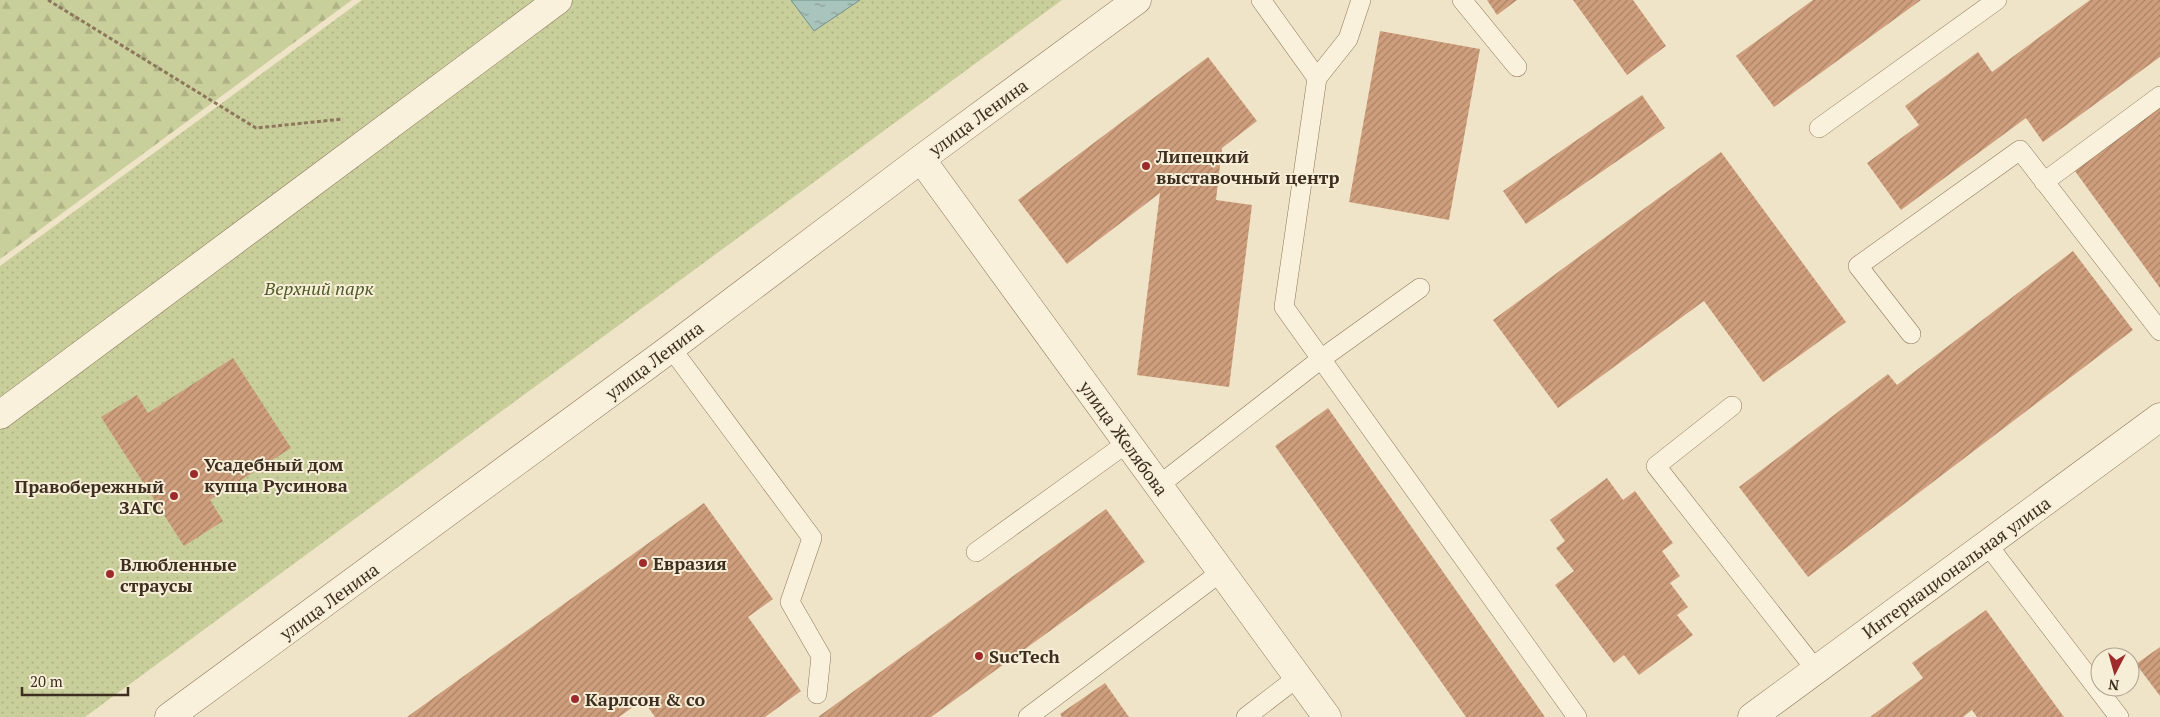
<svg xmlns="http://www.w3.org/2000/svg" width="2160" height="717" font-family="'PT Serif',serif">
<style>
.forest{fill:url(#forest-firs)}
.park{fill:url(#park-dots)}
.water{fill:url(#water-ripples);stroke:#6f938a}
.building{fill:url(#building-hatch)}
.lines{fill:none;stroke-linecap:round;stroke-linejoin:round}
.service-casing{stroke:#8d765c;stroke-width:20}
.pedestrian-casing{stroke:#8d765c;stroke-width:29}
.minor-casing{stroke:#8d765c;stroke-width:29}
.tertiary-casing{stroke:#8d765c;stroke-width:29}
.path{stroke:#8d765c;stroke-width:3;stroke-dasharray:4 2.5;stroke-linecap:butt}
.service{stroke:#faf1dc;stroke-width:19}
.pedestrian{stroke:#faf1dc;stroke-width:28}
.minor{stroke:#faf1dc;stroke-width:28}
.tertiary{stroke:#faf1dc;stroke-width:28}
.poi-dot{fill:#9e2a2b;stroke:#f7eed8;stroke-width:2}
.labels{text-anchor:middle;dominant-baseline:central;stroke-width:4;stroke-linejoin:round;paint-order:stroke}
.street-label{font-size:18px;fill:#3d2e20;stroke:#f7eed8}
.poi-label{font-size:18px;font-weight:bold;fill:#3d2e20;stroke:#f7eed8;text-anchor:start}
.park-label{font-size:18px;font-style:italic;fill:#4d5a26;stroke:#f7eed8}
</style>
<defs>
<pattern id="forest-firs" width="22" height="20" patternUnits="userSpaceOnUse" patternTransform="scale(1.25)"><rect width="22" height="20" fill="#c9cf9b"/><path d="M5 1l3.5 6h-7zM16 11l3.5 6h-7z" fill="#aeb285"/></pattern>
<pattern id="park-dots" width="8" height="8" patternUnits="userSpaceOnUse" patternTransform="scale(1.25)"><rect width="8" height="8" fill="#c9cf9b"/><path d="M2 2h.1M6 6h.1" fill="none" stroke="#aeb285" stroke-width="1.8" stroke-linecap="round"/></pattern>
<pattern id="water-ripples" width="26" height="14" patternUnits="userSpaceOnUse" patternTransform="scale(1.25)"><rect width="26" height="14" fill="#a9c4bc"/><path d="M2 4q2-2 4 0t4 0M15 11q2-2 4 0t4 0" fill="none" stroke="#8ba098"/></pattern>
<pattern id="building-hatch" width="6" height="6" patternUnits="userSpaceOnUse" patternTransform="scale(1.25)"><rect width="6" height="6" fill="#cf9f7d"/><path d="M-1 1l2-2M0 6l6-6M5 7l2-2" fill="none" stroke="#a98266"/></pattern>
</defs>
<rect width="100%" height="100%" fill="#f0e4c8"/>
<path class="forest" d="M0,0H352L0,259Z"/>
<path class="park" d="M362,0H1062L85,717H0V266Z"/>
<path class="water" d="M791,0H860L814,31Z"/>
<path class="building" d="M1487,0H1517L1497,15Z
M1573,0H1633L1666,46L1627,75Z
M1813,0H1921L1774,107L1736,56Z
M2090,0H2160V57L2043,142L2026,118L1901,210L1867,163L1919,125L1905,106L1978,52L1992,72Z
M1380,31L1480,49L1449,220L1349,202Z
M1208,57L1257,121L1222,148L1216,200L1252,205L1229,387L1137,375L1160,193L1067,264L1018,200Z
M1642,95L1665,128L1526,224L1503,191Z
M2160,103V288L2072,167Z
M1721,152L1846,322L1763,382L1704,301L1558,408L1493,320Z
M2073,251L2133,330L1808,577L1739,487L1888,374L1897,385Z
M233,358L291,448L210,500L223,521L184,546L101,417L137,395L148,413Z
M1328,408L1545,717H1466L1275,446Z
M1607,478L1623,500L1635,491L1673,543L1662,551L1680,576L1670,583L1688,607L1677,615L1693,635L1639,675L1624,655L1614,663L1555,585L1574,571L1556,548L1565,541L1550,520Z
M704,503L773,599L748,617L801,691L765,717H655L643,700L619,717H407Z
M1106,509L1145,562L931,717H818Z
M1986,610L2064,717H1977L1972,710L1963,717H1870L1923,678L1912,663Z
M2160,647V696L2136,664Z
M1105,683L1129,717H1062L1060,714Z"/>
<g class="lines">
<defs>
<path id="service" d="M1261,0L1317,78L1284,307L1577,717
M1462,0L1517,67
M1317,78L1348,39L1361,0
M1819,128L1997,0
M2044,182L2160,96
M1911,334L1858,266L2020,150L2160,331
M671,348L812,538L790,602L821,656L817,694
M1732,406L1656,466L1816,670
M1158,486L1321,359L1420,288
M1987,544L2119,717
M976,552L1127,443
M1028,717L1221,572
M1246,717L1298,677"/>
<path id="pedestrian" d="M0,415L558,0"/>
<path id="minor" d="M921,159L1327,717
M1752,717L2160,417"/>
<path id="tertiary" d="M169,717L671,348L921,159L1137,0"/>
</defs>
<use href="#service" class="service-casing"/>
<use href="#pedestrian" class="pedestrian-casing"/>
<use href="#minor" class="minor-casing"/>
<use href="#tertiary" class="tertiary-casing"/>
<path class="path" d="M48,0L256,128L343,119"/>
<use href="#service" class="service"/>
<use href="#pedestrian" class="pedestrian"/>
<use href="#minor" class="minor"/>
<use href="#tertiary" class="tertiary"/>
</g>
<g class="poi-dot">
<circle cx="1146" cy="166" r="5"/>
<circle cx="194" cy="474" r="5"/>
<circle cx="174" cy="496" r="5"/>
<circle cx="643" cy="563" r="5"/>
<circle cx="110" cy="574" r="5"/>
<circle cx="979" cy="656" r="5"/>
<circle cx="575" cy="699" r="5"/>
</g>
<g class="labels">
<g class="street-label">
<text transform="translate(978 117) rotate(-36)">улица Ленина</text>
<text transform="translate(654 360) rotate(-37)">улица Ленина</text>
<text transform="translate(1124 438) rotate(54)">улица Желябова</text>
<text transform="translate(1956 567) rotate(-36)">Интернациональная улица</text>
<text transform="translate(329 601) rotate(-36)">улица Ленина</text>
</g>
<g class="poi-label">
<text x="1156" y="156">Липецкий<tspan x="1156" dy="21">выставочный центр</tspan></text>
<text x="204" y="464">Усадебный дом<tspan x="204" dy="21">купца Русинова</tspan></text>
<text x="164" y="486" text-anchor="end">Правобережный<tspan x="164" dy="21">ЗАГС</tspan></text>
<text x="653" y="563">Евразия</text>
<text x="120" y="564">Влюбленные<tspan x="120" dy="21">страусы</tspan></text>
<text x="989" y="656">SucTech</text>
<text x="585" y="699">Карлсон &amp; co</text>
</g>
<g class="park-label">
<text x="319" y="288">Верхний парк</text>
</g>
</g>
<g transform="translate(2115 672) rotate(186)"><circle r="24" fill="#f7eed8" stroke="#ada18e"/>
<path d="M0-4L9 19L0 12L-9 19Z" fill="#9e2a2b"/>
<text y="-8" font-size="14" font-weight="bold" text-anchor="middle" fill="#3d2e20">N</text>
</g>
<path d="M22 687v8h106v-8" fill="none" stroke="#3d2e20" stroke-width="2.5"/>
<text x="30" y="687" font-size="15" fill="#3d2e20" stroke="#f7eed8" stroke-width="4" paint-order="stroke">20 m</text>
</svg>
